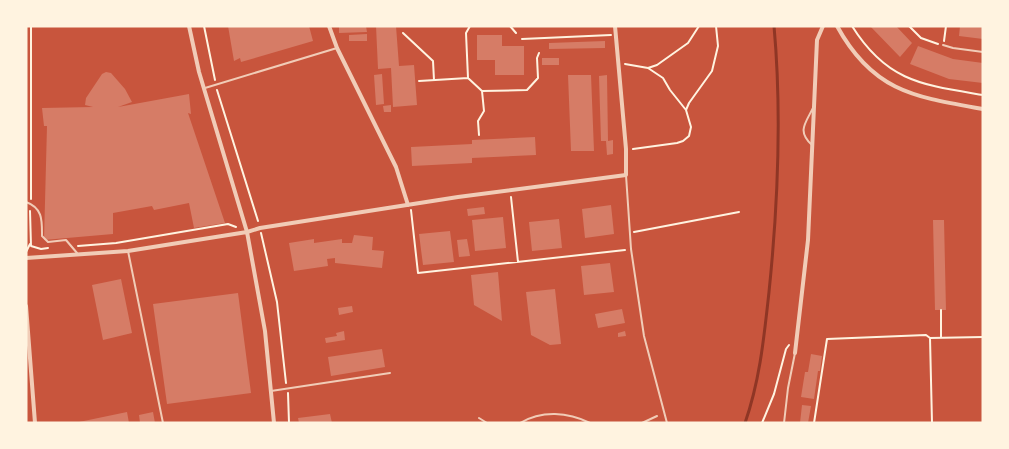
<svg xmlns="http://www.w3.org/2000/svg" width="1009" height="449" font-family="'Nunito Sans',sans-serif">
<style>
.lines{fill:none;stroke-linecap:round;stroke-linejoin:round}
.stream{stroke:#8f3625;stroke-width:3}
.building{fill:#d67c66}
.path{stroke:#fff3e0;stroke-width:2}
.service{stroke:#f1ccb7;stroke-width:2}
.minor{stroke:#f1ccb7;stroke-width:4}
</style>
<rect width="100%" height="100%" fill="#c8553d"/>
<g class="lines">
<path class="stream" d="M745,423C760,380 764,337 769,292C778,204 782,114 774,26"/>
</g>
<path class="building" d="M228,26H309L313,41L241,62L240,58L234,61Z
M366,26L367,32L339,33V27Z
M376,26H396L399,66L414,65L417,105L393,107L391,68L378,69Z
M870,26H896L912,43L900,57Z
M960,26H983V39L959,36Z
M367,34V41H349V35Z
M477,35H502V46H524V75H495V60H477Z
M605,41V48L549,49V43Z
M918,46L953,59L983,63V83L949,79L910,64Z
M542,58H559V65H542Z
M106,72L111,73L125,89L132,102L118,107L189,94L191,114L188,113L225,223L194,228L189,203L154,210L152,206L113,213V234L44,240L47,126H44L42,108L93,107L85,105L86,98L102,74Z
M382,74L384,104L376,105L374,75Z
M568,75H591L594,151H571Z
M607,75L608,141L613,140V154L607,155L606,141H601L599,76Z
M391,105V112H384L383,106Z
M535,137L536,155L472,158V163L412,166L411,147L472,144V140Z
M611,205L614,234L585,238L582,209Z
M484,207L485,214L468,216L467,209Z
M503,217L506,248L475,251L472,220Z
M559,219L562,248L532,251L529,222Z
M933,220H944L946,310H935Z
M450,231L454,262L423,265L419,234Z
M354,235L373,237L372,250L384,251L382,268L335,263V258L327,259L328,266L294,271L289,243L314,239V243L342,239V243H352Z
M467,239L470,256L459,257L457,240Z
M610,263L614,292L584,295L581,266Z
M498,272L502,321L474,305L471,275Z
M121,279L132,333L103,340L92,285Z
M555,289L561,344L550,345L531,335L526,292Z
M238,293L251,393L167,404L153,304Z
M352,306L353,312L339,315L338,308Z
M622,309L625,323L598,328L595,314Z
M344,331L345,340L326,343L325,338L337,336L336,333Z
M625,331L626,336L618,337V333Z
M382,349L385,367L331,376L328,357Z
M811,354L822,356L820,371H818L814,399L801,397L805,372H808Z
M802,405L811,406L808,423H800Z
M127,412L129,423H79V422Z
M153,412L155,423H140L139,415Z
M330,414L332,423H299L298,418Z"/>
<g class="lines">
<path class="path" d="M204,26L215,80
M510,26L516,33
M852,26C887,82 923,85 983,95
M909,26L921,38L938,44
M403,33L433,61L434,80
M522,39L611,35
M944,41L946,26
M625,64L648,68L657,65L688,43L699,26
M648,68L663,78L670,90L686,110
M468,78L466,33L470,26
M419,81L468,78L482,91
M217,90L258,221
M479,135L478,121L484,111L482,91L527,90L538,78L537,58L539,53
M633,149L677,143L683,141L689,136L691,127L686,110L689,103L712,71L718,46L716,26
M511,197L518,262
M31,199V26
M411,210L418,273L625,250
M30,211L31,246L41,249L48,248
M634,232L739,212
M261,233L277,302L286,383
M78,246L116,243L228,224L236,227
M26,252L30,244
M941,310V338
M930,338L932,423
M288,393L289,423
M762,423L774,394L786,349L789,345
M814,423L827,339L926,335L930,338L983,337"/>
<path class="service" d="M943,45L953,48L983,52
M205,88L337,48
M812,145C797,131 805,124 813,108
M626,175L631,249L644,336L667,423
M26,202C43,208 42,221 42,236L48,242L66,240L77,253
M128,251L163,423
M271,391L390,373
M479,418L487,423
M520,423C542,410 568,412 590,423
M642,423L657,416
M784,423L788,388L795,353"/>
<path class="minor" d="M189,26L199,72L247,232L265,331L274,423
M329,26L337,48L396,167L408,205
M837,26C873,92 915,97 983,109
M26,258L128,251L247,232L260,228L458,197L626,175V149L615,26
M26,306L35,423
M795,353L808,240L817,40L823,26"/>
</g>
<rect width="1009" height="449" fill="none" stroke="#fff3e0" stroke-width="55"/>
</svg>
